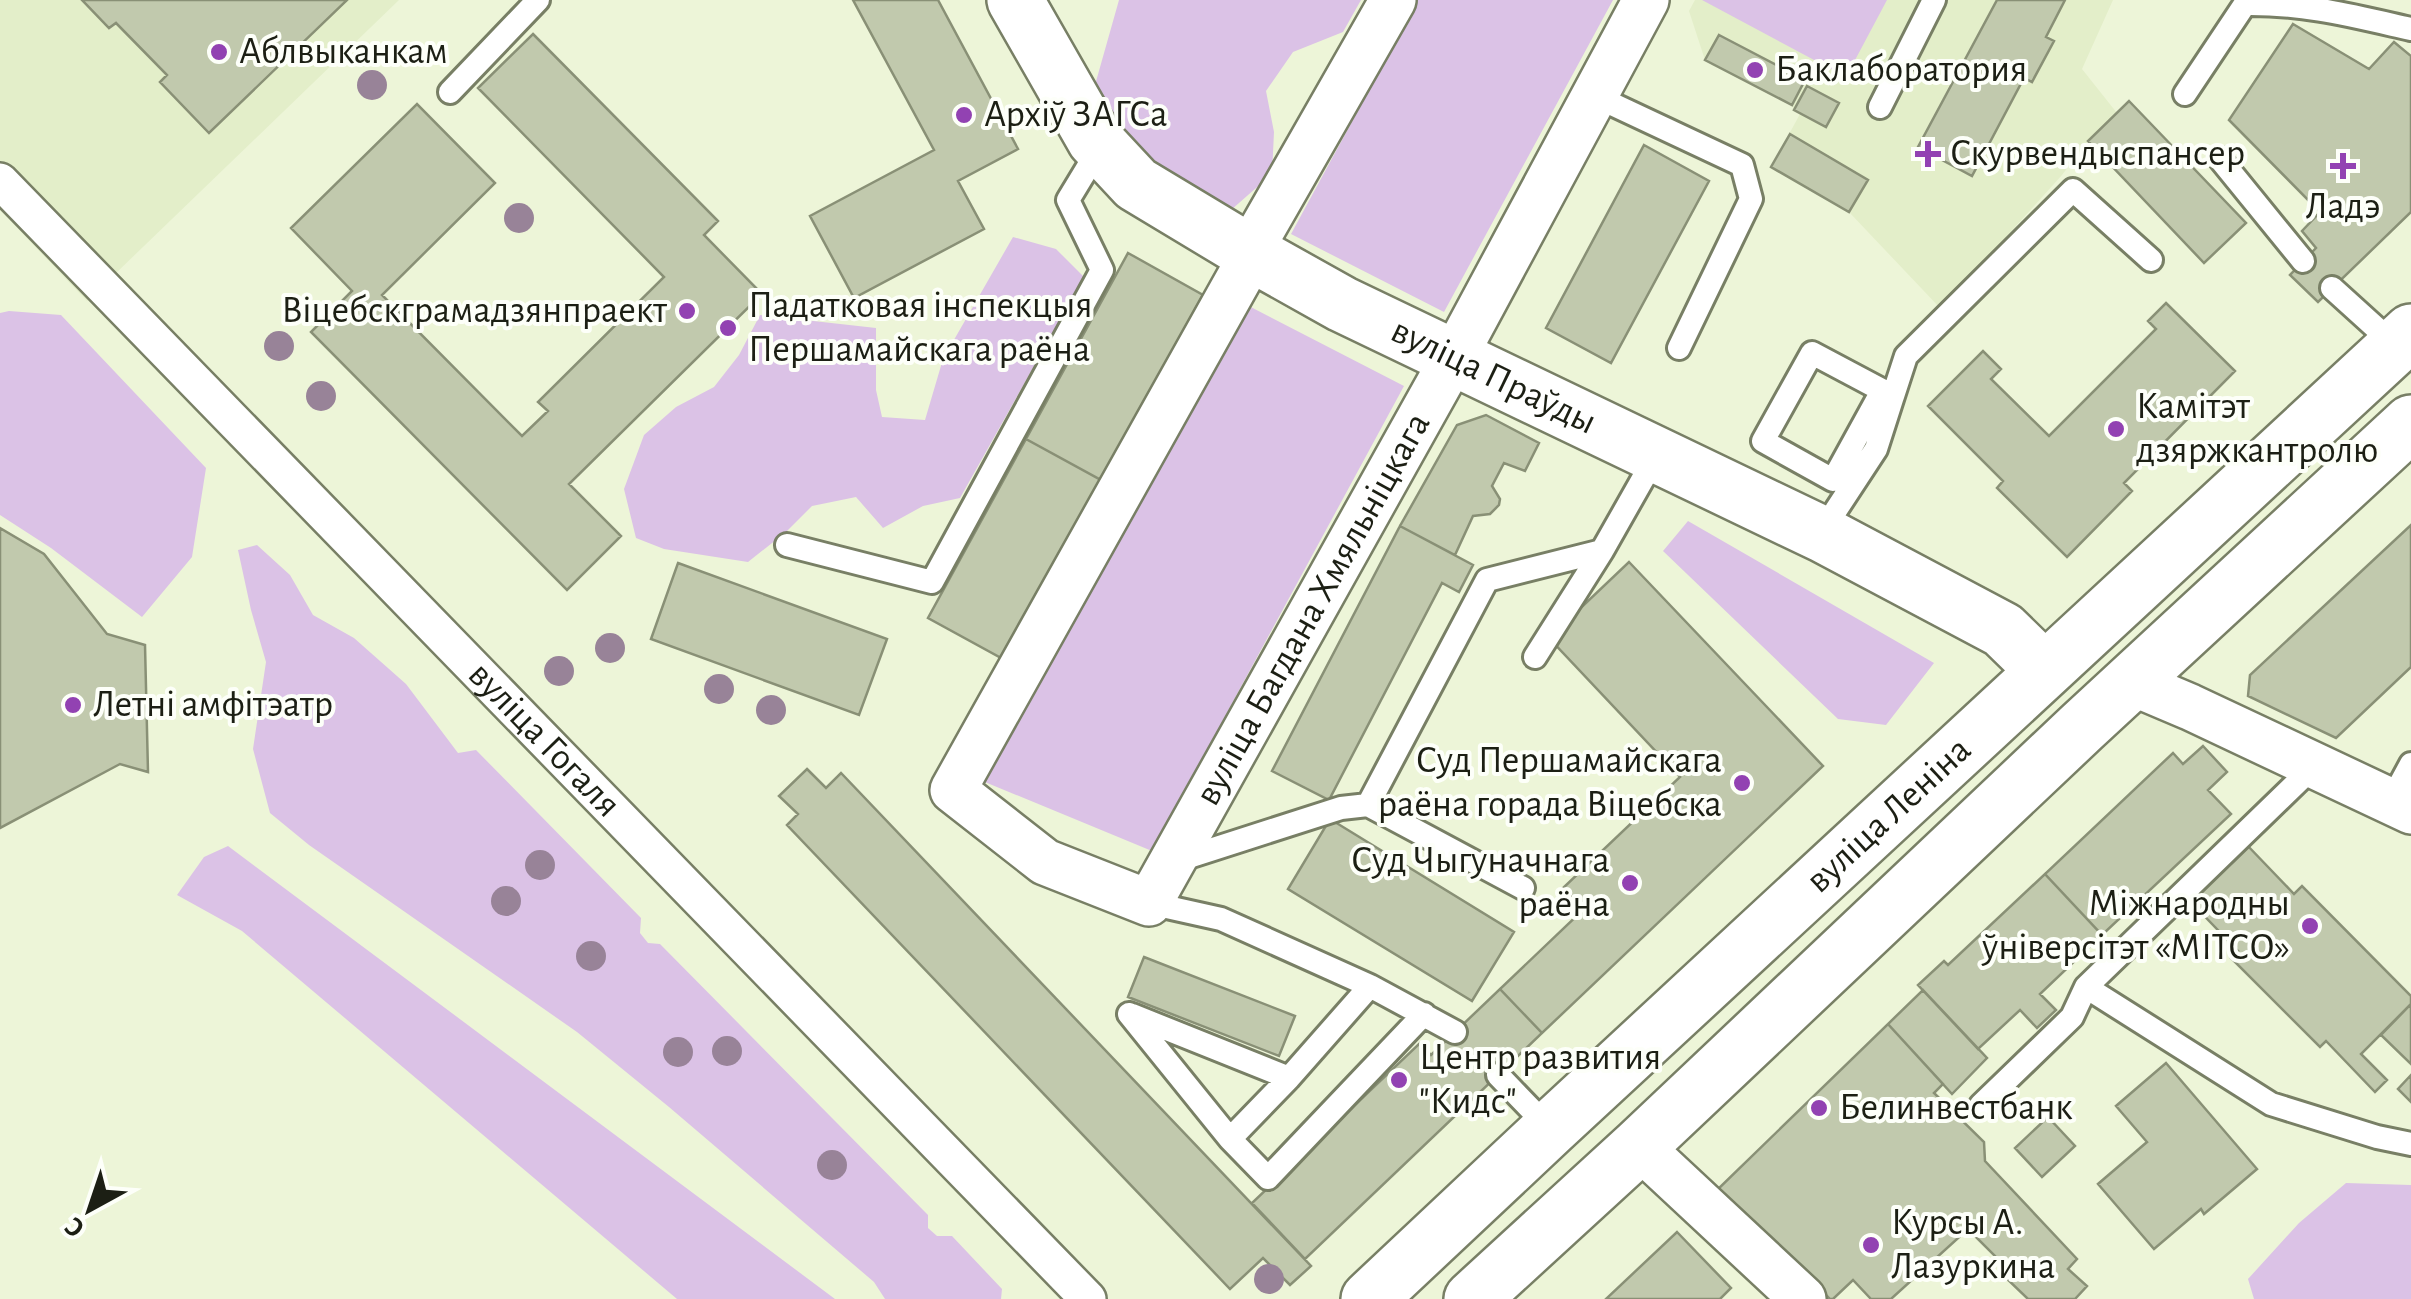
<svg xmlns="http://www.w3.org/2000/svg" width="2411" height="1299" font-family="'Alegreya Sans',sans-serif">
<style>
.built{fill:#e3eec9}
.green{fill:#dbc2e6}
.building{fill:#c1c9ad;stroke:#899076;stroke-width:2.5}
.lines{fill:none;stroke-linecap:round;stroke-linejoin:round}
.service-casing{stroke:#787f65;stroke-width:28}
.pedestrian-casing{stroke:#787f65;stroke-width:40}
.minor-casing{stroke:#787f65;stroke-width:50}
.secondary-casing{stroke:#787f65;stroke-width:60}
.primary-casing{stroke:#787f65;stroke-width:60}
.service{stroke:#fff;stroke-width:22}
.pedestrian{stroke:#fff;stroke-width:35}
.minor{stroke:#fff;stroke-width:45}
.secondary{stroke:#fff;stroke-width:55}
.primary{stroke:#fff;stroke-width:55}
.tree{fill:#988398}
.poi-dot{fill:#9242b2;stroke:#fdfff9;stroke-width:4}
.labels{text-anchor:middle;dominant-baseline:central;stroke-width:8;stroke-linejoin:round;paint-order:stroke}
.poi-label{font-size:38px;fill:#1c1f14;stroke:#fdfff9;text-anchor:start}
.street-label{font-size:38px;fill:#1c1f14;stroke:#fdfff9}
</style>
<rect width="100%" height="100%" fill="#edf5d8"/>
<path class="built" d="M0,0H399L87,301L0,210Z
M1695,0H2113L2082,69L2117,113L2088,141L2062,175L1941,309L1849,212L1771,167L1800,114L1794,110L1792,105L1705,60L1689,11Z"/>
<path class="green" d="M1119,0H1361L1343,32L1293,52L1266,91L1274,132L1272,174L1231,210L1128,148L1095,85Z
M1418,0H1613L1444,312L1291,234Z
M1702,0H1887L1846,77Z
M1013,237L1056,249L1084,277L960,498L923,506L883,528L856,497L812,506L786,532L748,562L664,549L636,538L624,489L644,435L676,407L714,387L739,355L760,315L876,328V390L882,417L925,420L943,359Z
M1243,303L1404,386L1152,851L980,780Z
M9,311L61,315L206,468L192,557L142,617L51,548L0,515V313Z
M1688,521L1934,663L1886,725L1838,719L1663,551Z
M257,545L290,575L313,615L354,638L406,684L458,753L476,750L641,918L640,933L648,943L660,944L928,1215V1228L937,1236H952L1002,1289L1001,1299H885L874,1282L669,1107L577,1032L309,845L270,813L253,749L266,662L251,610L238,550Z
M228,846L835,1299H677L242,931L177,895L204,857Z
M2346,1183L2411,1185V1299H2254L2248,1279L2299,1223Z"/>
<path class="building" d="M82,0H347L209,133L160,82L167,75L116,23L109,28Z
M853,0H938L1018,149L958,181L984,229L854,298L810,216L934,150Z
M1997,0H2065L2046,37L2054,41L2032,82L2024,78L1972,176L1918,147Z
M2293,24L2369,69L2394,42L2411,56V212L2318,302L2290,275L2316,248L2302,231L2320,212L2229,120Z
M533,34L718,221L704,235L762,294L569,484L621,536L567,590L311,332L352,291L291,228L417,104L495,183L382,295L522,436L548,411L538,402L664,277L478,88Z
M1719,35L1805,80L1792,105L1705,60Z
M1807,86L1839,103L1826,127L1794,110Z
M2129,101L2246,223L2204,263L2088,141Z
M1790,134L1868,180L1849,212L1771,167Z
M1644,145L1709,181L1611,363L1546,328Z
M1128,253L1203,295L1101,480L1026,439Z
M2166,303L2235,371L2124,483L2132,491L2067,557L1997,488L2003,481L1928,406L1983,351L2001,369L1991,379L2049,436L2156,329L2148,321Z
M1486,415L1539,443L1525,471L1504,463L1492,486L1500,499L1499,505L1490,514L1473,516L1455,555L1400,526L1457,425Z
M1026,439L1101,480L1003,659L928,618Z
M2411,525V667L2336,738L2248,696L2250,675Z
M1400,526L1473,565L1459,592L1442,583L1329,800L1272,771Z
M0,528L44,554L107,634L145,645L148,772L120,764L0,828Z
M1629,562L1823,766L1542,1033L1500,989L1584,909L1563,888L1680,777L1549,638Z
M678,563L887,639L859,715L651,639Z
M2203,746L2227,772L2208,790L2231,814L2102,935L2045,874L2173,753L2183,764Z
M807,769L826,788L841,773L1311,1266L1290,1285L1263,1258L1230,1289L787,825L798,814L779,796Z
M1330,819L1514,932L1472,1001L1288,889Z
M2246,844L2294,894L2302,886L2411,996V1004L2361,1054L2387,1080L2375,1092L2326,1041L2320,1047L2231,958L2238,951L2189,900Z
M2045,874L2102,935L2040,994L2056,1010L2037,1028L2020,1010L1978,1049L1918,985L1944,961L1948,965Z
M1144,957L1295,1016L1279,1056L1128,997Z
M1500,989L1542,1033L1305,1259L1252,1203L1420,1043L1431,1055Z
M1923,990L1987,1058L1952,1094L1888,1024Z
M2411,1004V1064L2381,1035Z
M1888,1024L1943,1084L1934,1093L1984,1142L1985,1161L2077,1259L2068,1269L2087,1286L2075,1299H2028L2006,1278L2011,1272L1968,1229L1891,1299H1871L1853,1280L1833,1299H1830L1808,1276L1715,1192Z
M2166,1063L2257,1169L2204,1214L2201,1209L2154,1249L2098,1184L2147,1142L2116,1106Z
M2411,1075V1102L2398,1089Z
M2048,1117L2075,1146L2042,1177L2015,1148Z
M1677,1232L1731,1288L1720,1299H1606Z"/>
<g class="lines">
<defs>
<path id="service" d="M450,92L538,0
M2185,94L2245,4C2304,3 2353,16 2411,29
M1595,96L1742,165L1751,199L1679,348
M1880,107L1934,0
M2220,159L2303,261
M2332,288L2396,346
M1893,396L1906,356L2073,190L2151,260
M1824,535L1836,510L1876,449L1893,396L1812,353L1763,441L1833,480L1882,391
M787,545L932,582L1102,270L1068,200L1088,167L1094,144
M1535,657L1602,551L1657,454
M2391,801L2411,764
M1368,805L1487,580L1602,551
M1176,861L1341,808L1368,805L1523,888
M1149,903L1221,919L1370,986L1455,1032
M2086,987L2271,1104L2377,1137L2411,1144
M1129,1014L1230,1139L1289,1078L1370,986
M1132,1015L1289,1078
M1498,1075L1550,1129
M1981,1105L2072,1017L2086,987L2314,766
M1230,1139L1268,1178L1424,1014"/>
<g id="pedestrian">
<path id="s1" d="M0,181L1088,1299"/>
</g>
<g id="minor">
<path id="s2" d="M1393,0L1249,252L1246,266L953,790L1045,862L1149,903L1454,357L1646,0"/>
<path d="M2131,682L2190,707L2411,811"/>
<path d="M1639,1146L1803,1299"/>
</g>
<g id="secondary">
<path id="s3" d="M1015,0L1095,140L1136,184L1249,252L1342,304L1824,535L2003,630L2044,670"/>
</g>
<g id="primary">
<path id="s4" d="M1369,1299L1550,1129L2411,332"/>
<path d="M1472,1299L1639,1146L2082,727L2411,423"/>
</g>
</defs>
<use href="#service" class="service-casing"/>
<use href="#pedestrian" class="pedestrian-casing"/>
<use href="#minor" class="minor-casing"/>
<use href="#secondary" class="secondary-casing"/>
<use href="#primary" class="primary-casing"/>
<use href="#service" class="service"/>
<use href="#pedestrian" class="pedestrian"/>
<use href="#minor" class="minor"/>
<use href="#secondary" class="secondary"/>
<use href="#primary" class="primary"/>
</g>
<g class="tree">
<circle cx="372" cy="85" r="15"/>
<circle cx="519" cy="218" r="15"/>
<circle cx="279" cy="346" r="15"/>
<circle cx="321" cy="396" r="15"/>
<circle cx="610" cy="648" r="15"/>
<circle cx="559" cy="671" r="15"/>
<circle cx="719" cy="689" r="15"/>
<circle cx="771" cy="710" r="15"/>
<circle cx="540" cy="865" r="15"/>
<circle cx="506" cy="901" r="15"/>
<circle cx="591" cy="956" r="15"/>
<circle cx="727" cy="1051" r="15"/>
<circle cx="678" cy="1052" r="15"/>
<circle cx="832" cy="1165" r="15"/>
<circle cx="1269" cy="1279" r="15"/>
</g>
<g class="poi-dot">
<circle cx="219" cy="52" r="10"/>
<circle cx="1755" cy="70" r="10"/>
<circle cx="964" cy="115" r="10"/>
<path d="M1923 139h10v10h10v10h-10v10h-10v-10h-10v-10h10z"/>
<path d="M2338 151h10v10h10v10h-10v10h-10v-10h-10v-10h10z"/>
<circle cx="687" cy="311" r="10"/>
<circle cx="728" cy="328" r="10"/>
<circle cx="2116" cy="429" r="10"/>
<circle cx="73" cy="705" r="10"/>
<circle cx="1742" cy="783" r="10"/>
<circle cx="1630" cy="883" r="10"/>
<circle cx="2310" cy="926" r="10"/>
<circle cx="1399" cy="1080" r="10"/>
<circle cx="1819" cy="1108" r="10"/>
<circle cx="1871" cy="1245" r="10"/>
</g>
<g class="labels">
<g class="poi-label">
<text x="239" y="52">Аблвыканкам</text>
<text x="1775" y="70">Баклаборатория</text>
<text x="984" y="115">Архіў ЗАГСа</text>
<text x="1950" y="154">Скурвендыспансер</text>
<text x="2343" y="207" text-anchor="middle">Ладэ</text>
<text x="748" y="306">Падатковая інспекцыя<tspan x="748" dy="44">Першамайскага раёна</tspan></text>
<text x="667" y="311" text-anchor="end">Віцебскграмадзянпраект</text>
<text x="2136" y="407">Камітэт<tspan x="2136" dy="44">дзяржкантролю</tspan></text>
<text x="93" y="705">Летні амфітэатр</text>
<text x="1722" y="761" text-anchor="end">Суд Першамайскага<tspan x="1722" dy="44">раёна горада Віцебска</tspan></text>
<text x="1610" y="861" text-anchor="end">Суд Чыгуначнага<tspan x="1610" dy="44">раёна</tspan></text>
<text x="2290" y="904" text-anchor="end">Міжнародны<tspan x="2290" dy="44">ўніверсітэт «МІТСО»</tspan></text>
<text x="1419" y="1058">Центр развития<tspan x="1419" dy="44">"Кидс"</tspan></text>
<text x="1839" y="1108">Белинвестбанк</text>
<text x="1891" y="1223">Курсы А.<tspan x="1891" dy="44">Лазуркина</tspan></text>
</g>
<g class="street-label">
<text stroke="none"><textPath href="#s3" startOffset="628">вуліца Праўды</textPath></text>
<text stroke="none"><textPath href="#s2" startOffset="1470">вуліца Багдана Хмяльніцкага</textPath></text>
<text stroke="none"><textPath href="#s1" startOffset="780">вуліца Гогаля</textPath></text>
<text stroke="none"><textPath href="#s4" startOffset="710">вуліца Леніна</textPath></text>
</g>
</g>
<g transform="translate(90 1209) rotate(220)" stroke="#fdfff9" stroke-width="8" paint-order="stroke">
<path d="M0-8L18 38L0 25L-18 38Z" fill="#1c1f14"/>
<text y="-15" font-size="28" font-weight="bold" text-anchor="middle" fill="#1c1f14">С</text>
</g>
</svg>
